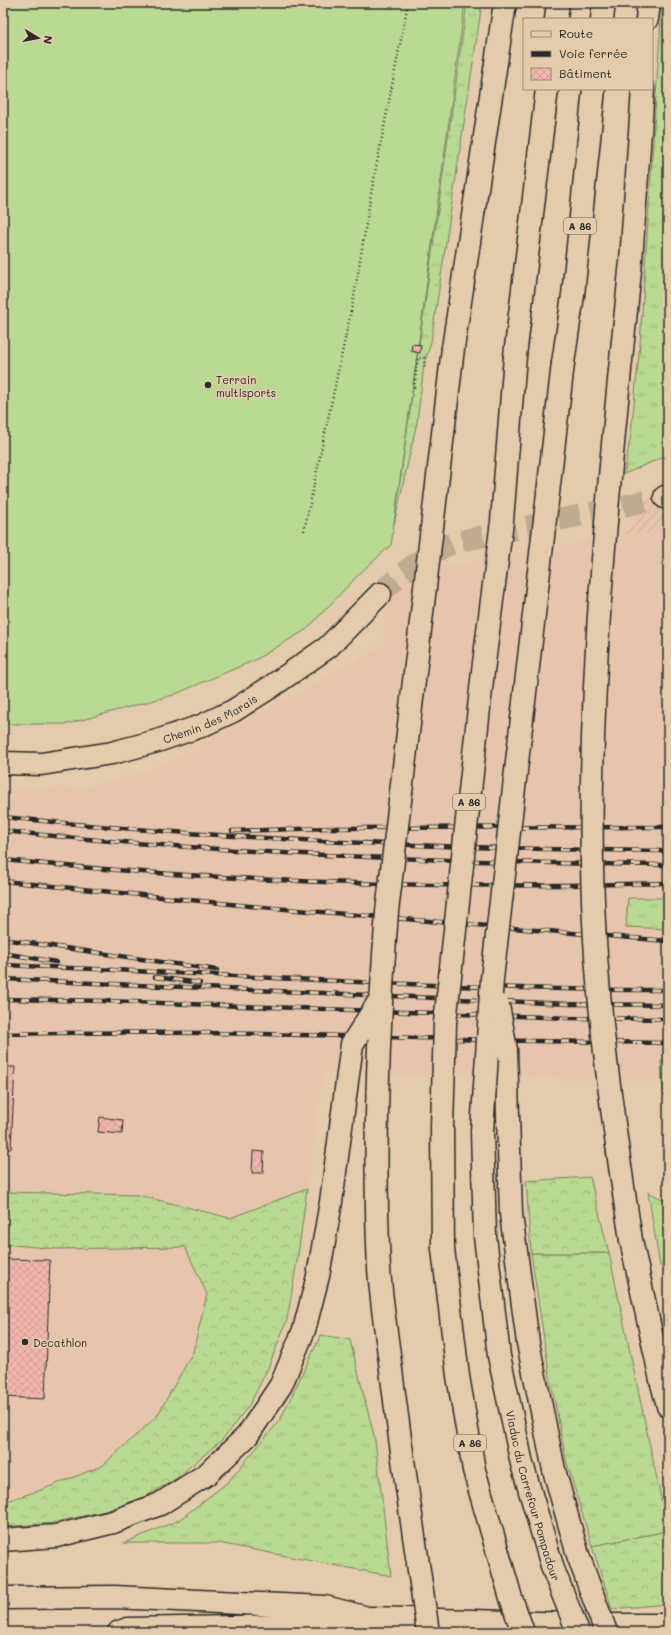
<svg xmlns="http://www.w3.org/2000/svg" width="671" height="1635" font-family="Mali,sans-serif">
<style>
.built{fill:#e7c5ac}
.industrial{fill:url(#industrial-furrows)}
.grass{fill:url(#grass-tufts);stroke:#72825e}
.forest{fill:url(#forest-crowns);stroke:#72825e}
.pitch{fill:#bad992;stroke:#72825e}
.building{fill:url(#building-cross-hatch);stroke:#2b2b2b}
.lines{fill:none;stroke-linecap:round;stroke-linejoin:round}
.minor-tunnel{stroke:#beab92;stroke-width:22;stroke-dasharray:22 11;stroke-linecap:butt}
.minor-casing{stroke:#2b2b2b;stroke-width:25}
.major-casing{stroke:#2b2b2b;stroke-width:25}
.highway-casing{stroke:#2b2b2b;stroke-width:25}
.path{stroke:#2b2b2b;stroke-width:2.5;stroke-dasharray:1 3;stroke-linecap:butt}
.minor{stroke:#e3cbac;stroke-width:22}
.major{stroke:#e3cbac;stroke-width:22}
.highway{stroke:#e3cbac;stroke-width:22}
.rail-casing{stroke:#2b2b2b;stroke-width:4.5}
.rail{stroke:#e3cbac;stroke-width:3;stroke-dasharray:9;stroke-linecap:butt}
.major-bridge-casing{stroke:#2b2b2b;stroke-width:25;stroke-linecap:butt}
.highway-bridge-casing{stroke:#2b2b2b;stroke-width:25;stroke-linecap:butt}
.major-bridge{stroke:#e3cbac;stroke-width:22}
.highway-bridge{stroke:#e3cbac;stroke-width:22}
.poi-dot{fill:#2b2b2b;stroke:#e3cbac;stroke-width:1.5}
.labels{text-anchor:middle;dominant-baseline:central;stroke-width:3.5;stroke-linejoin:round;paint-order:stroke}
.shield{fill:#e3cbac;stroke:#625b52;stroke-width:1}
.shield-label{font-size:10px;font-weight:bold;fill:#2b2b2b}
.poi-label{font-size:11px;fill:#2b2b2b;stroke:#e3cbac;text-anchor:start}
.street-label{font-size:11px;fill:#2b2b2b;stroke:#e3cbac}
</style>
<defs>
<pattern id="industrial-furrows" width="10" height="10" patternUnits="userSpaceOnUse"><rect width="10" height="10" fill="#e7c5ac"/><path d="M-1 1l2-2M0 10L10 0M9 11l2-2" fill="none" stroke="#c6a994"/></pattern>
<pattern id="grass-tufts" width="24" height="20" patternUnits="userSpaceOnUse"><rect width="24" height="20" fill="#bad992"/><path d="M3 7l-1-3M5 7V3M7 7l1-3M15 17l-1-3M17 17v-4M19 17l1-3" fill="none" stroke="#a0ba7e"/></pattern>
<pattern id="forest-crowns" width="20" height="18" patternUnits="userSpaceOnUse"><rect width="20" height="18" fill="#bad992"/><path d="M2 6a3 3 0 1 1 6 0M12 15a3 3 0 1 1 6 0" fill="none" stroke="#a0ba7e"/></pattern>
<pattern id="building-cross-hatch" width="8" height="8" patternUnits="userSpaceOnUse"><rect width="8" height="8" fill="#f1b6ad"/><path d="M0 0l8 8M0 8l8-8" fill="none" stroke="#cf9d95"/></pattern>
</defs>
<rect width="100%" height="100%" fill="#e3cbac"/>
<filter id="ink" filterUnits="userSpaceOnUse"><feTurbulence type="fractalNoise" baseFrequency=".025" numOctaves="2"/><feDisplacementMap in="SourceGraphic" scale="8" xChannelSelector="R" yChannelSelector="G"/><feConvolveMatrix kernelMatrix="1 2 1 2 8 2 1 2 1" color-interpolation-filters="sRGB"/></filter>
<g filter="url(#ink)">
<path class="built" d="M668,532V1081L323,1072L307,1189L192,1234L207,1294L193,1352L157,1416L102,1466L44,1494L3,1499V789L85,787L143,773L177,758L384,645L386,578L623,534Z"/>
<path class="industrial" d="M668,472V532L623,534Z"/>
<path class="grass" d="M467,3H482L431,342L424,365L417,422L394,524Z
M662,3H668V455L624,474L631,433L640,344Z
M628,898H668V929L626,927Z
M661,1061H668V1112L662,1081Z
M531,1253H609L668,1531L592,1546L566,1460L549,1372Z
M321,1335L350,1340L375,1440L391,1576L218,1543H124L179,1520L228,1482L280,1420Z"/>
<path class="forest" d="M590,1177L609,1253H531L526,1181Z
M307,1189L298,1255L287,1320L268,1368L250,1404L222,1440L174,1480L146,1496L109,1510L52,1523L3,1527V1502L41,1490L102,1466L157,1416L193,1352L207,1294L185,1247L57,1249L3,1244V1192L138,1195L230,1218Z
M648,1192L668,1202V1274L660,1266Z
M668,1531V1604L612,1609L592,1546Z"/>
<path class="pitch" d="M3,3H465L391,545L360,573L307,629L255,660L173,695L67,724H3Z"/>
<path class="building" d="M412,344L421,345L420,353L411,351Z
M3,1067H15L11,1149H3Z
M100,1117L123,1120L122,1134L98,1132Z
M253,1151L264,1152L263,1173H252Z
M3,1259L50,1260L45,1399L3,1397Z"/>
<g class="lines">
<path class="minor-tunnel" d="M380,594C402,572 426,553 456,542L665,497"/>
<defs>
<g id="minor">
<path d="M665,497L668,496"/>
<path id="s1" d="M3,763L41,764L112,753L157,741L201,726L233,711L272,686L328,647L380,594"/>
</g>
<path id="major" d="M3,1540L56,1536L113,1522"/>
<path id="highway" d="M556,19L558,3
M602,19L604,3
M647,19L649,3
M453,348L505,3
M515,356L547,89
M563,363L573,295L594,89
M620,370L631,261L643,89
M506,1050L511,1214L528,1343L554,1470
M631,1240L661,1380L668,1406
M3,1598L114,1597L325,1607L364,1617
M119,1632L128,1629L335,1625L371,1618L608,1625H668"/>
</defs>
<use href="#minor" class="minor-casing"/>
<use href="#major" class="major-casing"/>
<use href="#highway" class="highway-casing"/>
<path class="path" d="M414,388L418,358H424L425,369
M304,531L354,297L371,194L408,3"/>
<use href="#minor" class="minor"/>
<use href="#major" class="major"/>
<use href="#highway" class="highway"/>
<defs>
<path id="rail" d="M3,817C224,840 446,849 668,851
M3,831C224,854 446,862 668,865
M232,831L331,828L668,827
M3,860C224,882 446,890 668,883
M3,881L250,906L668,941
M3,939L217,970
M3,953L56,962
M3,965C225,974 446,990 668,990
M155,977L200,983
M3,979L569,1004L668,1005
M3,999L107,1001L570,1018L668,1019
M3,1034C180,1029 357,1037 534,1041C579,1042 623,1042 668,1043"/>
</defs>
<use href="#rail" class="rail-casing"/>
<use href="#rail" class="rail"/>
<defs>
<path id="major-bridge" d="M113,1522L160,1504L207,1474L247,1436L281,1385L304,1330L318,1276L331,1202L352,1044L380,1000"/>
<g id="highway-bridge">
<path d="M515,356L502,521L483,671L445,1023L442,1128L443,1249L458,1376L474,1470L511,1598L523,1632"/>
<path id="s2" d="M563,363L492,979L482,1131L485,1236L499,1356L522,1464L553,1569L578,1632"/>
<path d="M620,370C604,534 589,700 592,865C594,991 612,1116 631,1240"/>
<path d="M498,1005L506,1050"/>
<path d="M554,1470L578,1555L606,1632"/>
<path d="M428,1632C415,1542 401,1452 390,1362C386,1331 381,1299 379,1268C373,1150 378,1031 387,912L453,348"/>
</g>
</defs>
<use href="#major-bridge" class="major-bridge-casing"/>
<use href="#highway-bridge" class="highway-bridge-casing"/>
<use href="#major-bridge" class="major-bridge"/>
<use href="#highway-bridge" class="highway-bridge"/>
</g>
</g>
<g class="poi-dot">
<circle cx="208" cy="385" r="4"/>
<circle cx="25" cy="1342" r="4"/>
</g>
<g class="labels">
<g class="shield">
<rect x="564" y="218" width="32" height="16" rx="3"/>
<rect x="453" y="794" width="32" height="16" rx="3"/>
<rect x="454" y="1435" width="32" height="16" rx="3"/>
</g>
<g class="shield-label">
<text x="580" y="226">A 86</text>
<text x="469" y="802">A 86</text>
<text x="470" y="1443">A 86</text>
</g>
<g class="poi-label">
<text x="216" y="379">Terrain<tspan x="216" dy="13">multisports</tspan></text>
<text x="33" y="1342">Decathlon</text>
</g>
<g class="street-label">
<text stroke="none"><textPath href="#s1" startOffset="214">Chemin des Marais</textPath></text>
<text stroke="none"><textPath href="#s2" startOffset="1142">Viaduc du Carrefour Pompadour</textPath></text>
</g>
</g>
<rect width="671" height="1635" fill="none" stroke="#e3cbac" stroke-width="16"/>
<rect x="8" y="8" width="655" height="1619" fill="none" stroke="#2b2b2b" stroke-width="1.5" filter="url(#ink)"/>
<rect x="523" y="18" width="130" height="72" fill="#e3cbac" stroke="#998b78"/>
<rect x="531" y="31" width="20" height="6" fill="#e3cbac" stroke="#998b78"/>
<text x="559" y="38" font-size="12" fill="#2b2b2b">Route</text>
<rect x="531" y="51" width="20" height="6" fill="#2b2b2b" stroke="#998b78"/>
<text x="559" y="58" font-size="12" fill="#2b2b2b">Voie ferrée</text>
<rect x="531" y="68" width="20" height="12" fill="url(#building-cross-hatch)" stroke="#998b78"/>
<text x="559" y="78" font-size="12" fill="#2b2b2b">Bâtiment</text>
<g transform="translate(38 38) rotate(100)" stroke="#e3cbac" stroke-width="3" paint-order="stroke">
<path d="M0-3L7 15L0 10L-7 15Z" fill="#2b2b2b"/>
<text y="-6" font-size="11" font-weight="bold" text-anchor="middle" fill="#2b2b2b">N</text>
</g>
</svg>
